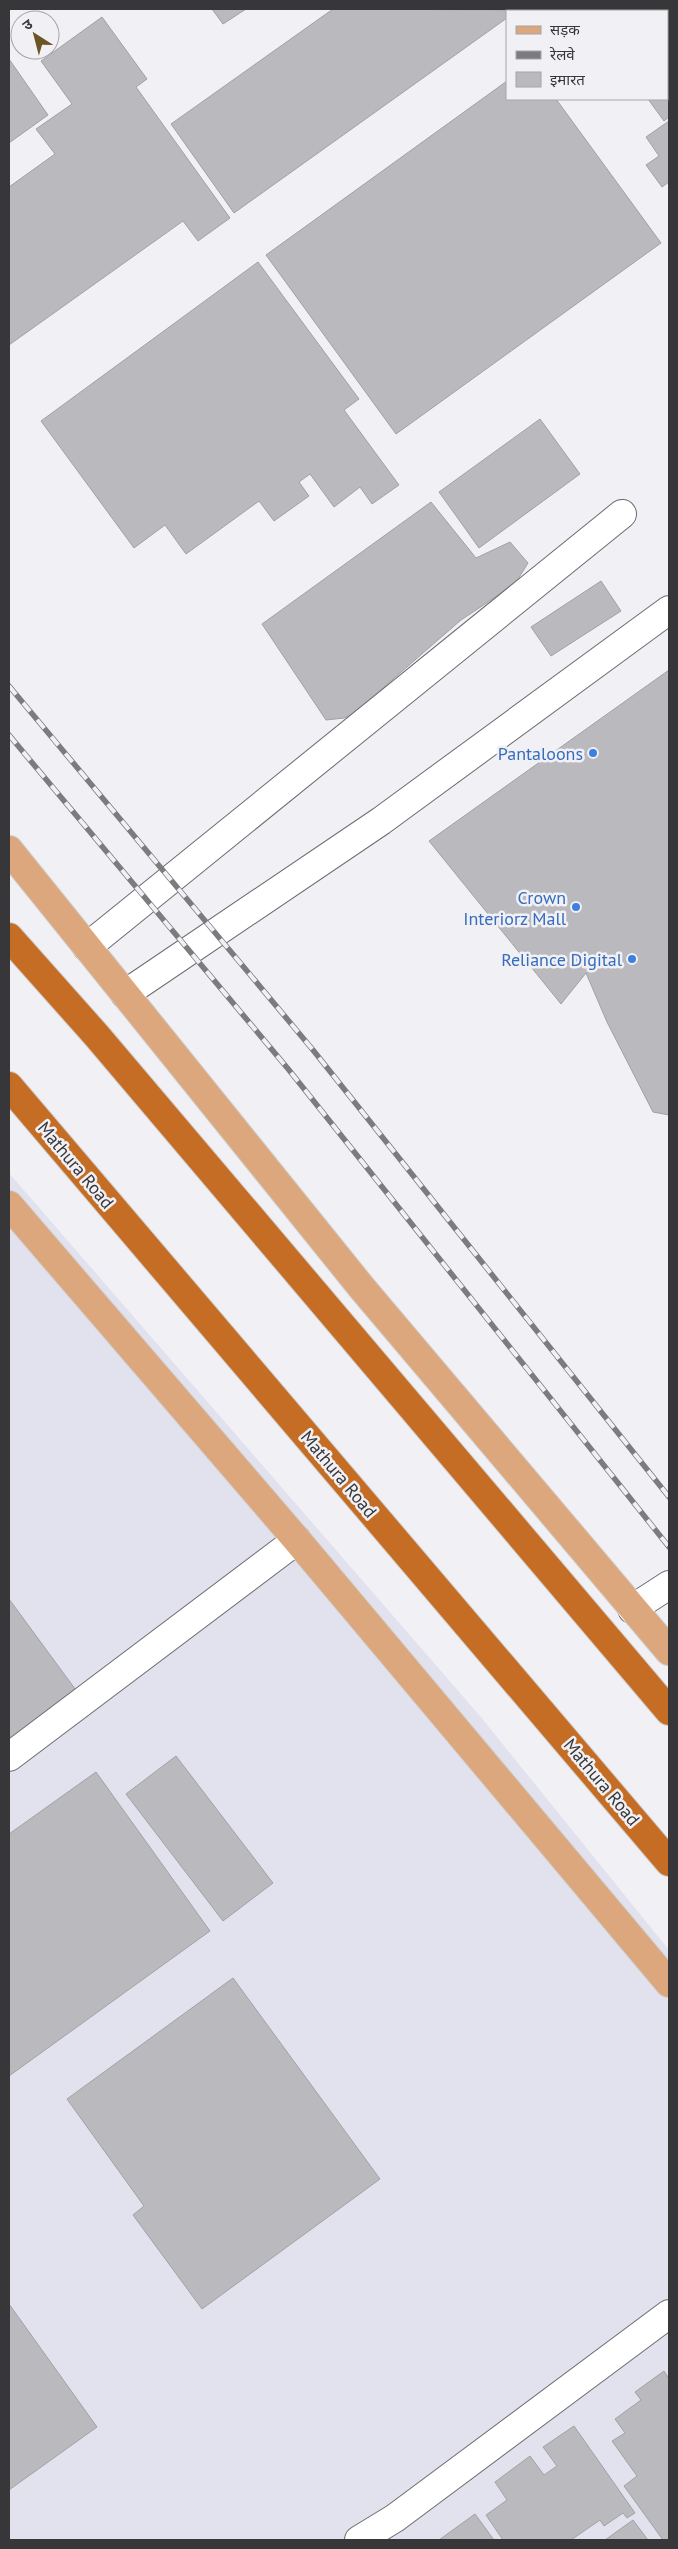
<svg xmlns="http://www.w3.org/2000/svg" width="678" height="2549" font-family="'PT Sans','Noto Sans Devanagari',sans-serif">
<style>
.built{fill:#e2e2ee}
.building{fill:#bababe;stroke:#a1a1a5}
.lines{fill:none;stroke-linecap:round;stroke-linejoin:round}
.minor-casing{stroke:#6c6c70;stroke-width:30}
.major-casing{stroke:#cfcfcf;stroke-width:30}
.highway-casing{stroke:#cfcfcf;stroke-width:30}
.minor{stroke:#fff;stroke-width:28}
.major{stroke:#dca77c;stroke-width:28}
.highway{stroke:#c56d24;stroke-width:28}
.rail-casing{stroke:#7c7c7f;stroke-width:5.5}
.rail{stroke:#f0f0f5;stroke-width:4;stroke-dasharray:11;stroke-linecap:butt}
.shop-dot{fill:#3f7fe0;stroke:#f0f0f5;stroke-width:2}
.labels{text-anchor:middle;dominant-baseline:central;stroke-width:5;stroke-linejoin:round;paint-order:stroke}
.shop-label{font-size:18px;fill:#366cbe;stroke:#f0f0f5;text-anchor:end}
.street-label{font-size:18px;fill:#373739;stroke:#f0f0f5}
</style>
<rect width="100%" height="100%" fill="#f0f0f5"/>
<path class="built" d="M9,1173L480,1716L669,1950V2540H9Z"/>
<path class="building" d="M212,9H246L223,24Z
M333,9L518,10L507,11V18L234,213L171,124Z
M567,9H608L604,11H568Z
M102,17L147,79L136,87L230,218L198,241L183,221L9,345V187L55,154L36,129L72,104L41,61Z
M9,59L48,115L9,143Z
M669,72V117L664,121L648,99H667V74Z
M507,81V99H556L661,243L396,434L266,255Z
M669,121V182L662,187L646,165L659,156L646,137Z
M258,262L359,399L344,410L399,485L372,504L360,487L334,507L310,474L299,482L309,496L274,521L259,501L186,554L165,525L134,548L41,421Z
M540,419L580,474L479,548L439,492Z
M431,502L476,558L510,542L528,563L518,579L506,590L461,620L385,686L365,710L344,718L326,720L262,624Z
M601,581L621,611L551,656L531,627Z
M669,670V1115L653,1112L607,1022L586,973L561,1004L429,841Z
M9,1599L81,1697L9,1750Z
M176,1756L273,1883L223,1921L126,1794Z
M96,1772L210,1931L9,2076V1834Z
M233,1978L380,2179L202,2309L133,2215L144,2206L67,2099Z
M9,2304L97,2427L9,2490Z
M664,2371L669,2379V2540H663L624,2486L637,2476L612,2441L625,2433L615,2419L641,2400L635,2392Z
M574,2426L635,2513L627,2518L623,2513L604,2526L600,2520L571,2540H503L486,2515L507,2500L495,2482L530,2456L544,2475L557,2466L543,2447Z
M475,2514L494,2540H439Z
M633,2520L648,2540H605Z"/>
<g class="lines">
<defs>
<path id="minor" d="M87,947L622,514
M125,994L381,821L669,610
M632,1609L669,1585
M9,1757L297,1540
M359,2540L395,2518L669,2314"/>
<path id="major" d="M9,850L362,1288L669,1651
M9,1205L297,1540L669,1983"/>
<path id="highway" d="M9,937L97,1036L669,1711
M9,1086L669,1862"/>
</defs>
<use href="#minor" class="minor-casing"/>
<use href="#major" class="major-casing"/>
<use href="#highway" class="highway-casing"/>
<use href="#minor" class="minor"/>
<use href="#major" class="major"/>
<use href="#highway" class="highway"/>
<defs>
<path id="rail" d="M9,686L313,1050L669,1497
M9,735L289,1070L669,1547"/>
</defs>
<use href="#rail" class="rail-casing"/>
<use href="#rail" class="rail"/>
</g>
<g class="shop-dot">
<circle cx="593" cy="753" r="5"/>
<circle cx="576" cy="907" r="5"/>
<circle cx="632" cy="959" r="5"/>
</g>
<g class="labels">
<g class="shop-label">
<text x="583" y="753">Pantaloons</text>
<text x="566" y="897">Crown<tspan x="566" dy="21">Interiorz Mall</tspan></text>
<text x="622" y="959">Reliance Digital</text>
</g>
<g class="street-label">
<text transform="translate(76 1165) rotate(50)">Mathura Road</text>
<text transform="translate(339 1474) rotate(50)">Mathura Road</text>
<text transform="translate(602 1782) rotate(50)">Mathura Road</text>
</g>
</g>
<rect width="678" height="2549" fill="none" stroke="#373739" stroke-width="20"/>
<rect x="506" y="10" width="162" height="90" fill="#f0f0f5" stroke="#a6a6aa"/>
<rect x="516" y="26" width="25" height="8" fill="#dca77c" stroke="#a6a6aa"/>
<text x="550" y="35" font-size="15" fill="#373739">सड़क</text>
<rect x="516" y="51" width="25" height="8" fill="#7c7c7f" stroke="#a6a6aa"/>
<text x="550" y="60" font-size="15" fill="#373739">रेलवे</text>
<rect x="516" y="72" width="25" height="15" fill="#bababe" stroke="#a6a6aa"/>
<text x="550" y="85" font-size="15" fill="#373739">इमारत</text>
<g transform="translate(35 35) rotate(324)"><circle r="24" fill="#f0f0f5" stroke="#a6a6aa"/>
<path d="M0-4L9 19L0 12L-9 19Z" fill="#6c5525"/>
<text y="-8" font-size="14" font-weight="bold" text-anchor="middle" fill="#373739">उ</text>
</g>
</svg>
